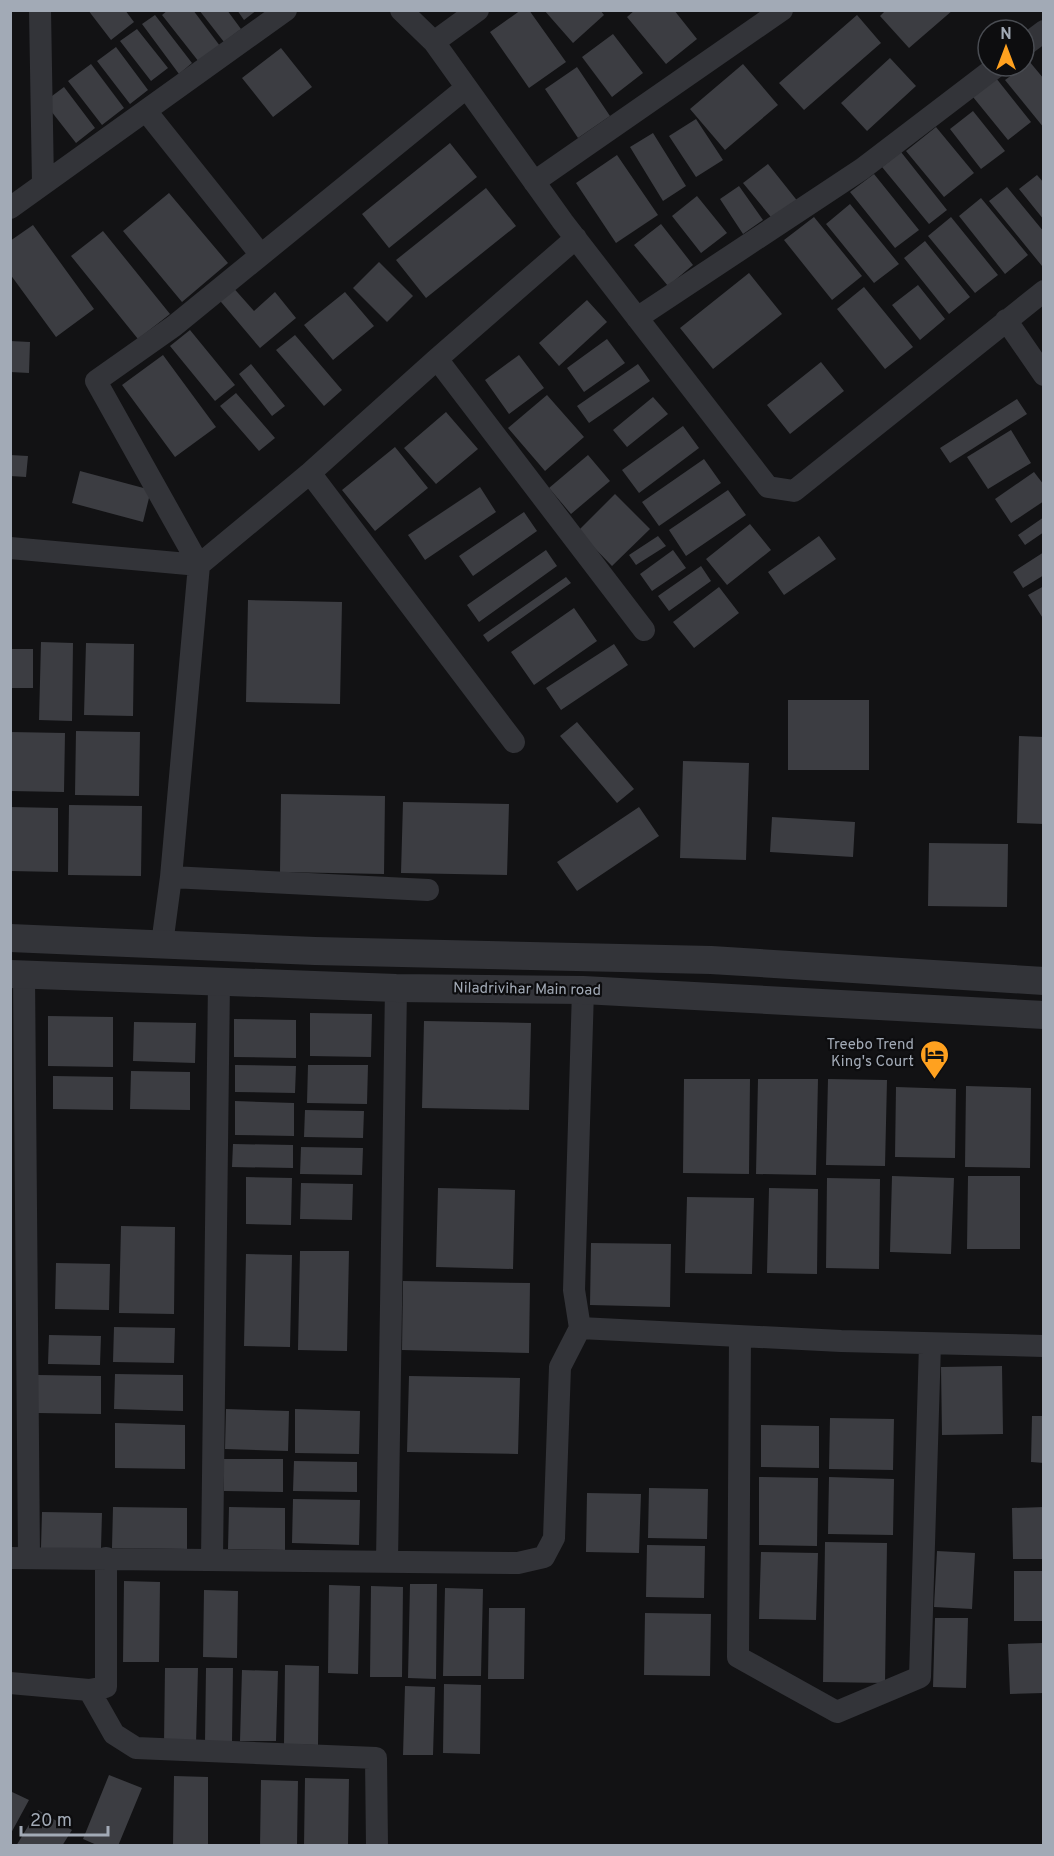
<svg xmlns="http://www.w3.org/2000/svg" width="1054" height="1856" font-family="Overpass,sans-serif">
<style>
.building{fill:#3c3d42}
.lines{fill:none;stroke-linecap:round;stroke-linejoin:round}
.minor{stroke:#333439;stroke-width:22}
.tertiary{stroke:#333439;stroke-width:28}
.labels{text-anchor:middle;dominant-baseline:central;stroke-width:4.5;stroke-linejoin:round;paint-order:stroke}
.street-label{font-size:15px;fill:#a2aab6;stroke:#0d0d0f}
.poi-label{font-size:15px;fill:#a2aab6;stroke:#0d0d0f;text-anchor:end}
</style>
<rect width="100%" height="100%" fill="#121214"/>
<path class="building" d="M88,10H125L134,22L111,40Z
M168,10H193L220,46L199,62L162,15Z
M199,10H227L241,29L224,42Z
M237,10H257L244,20Z
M521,10H529L566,62L529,88L490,32Z
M544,10H600L604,15L573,43Z
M635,10H674L697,39L666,64L627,17Z
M886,10H953L909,48L880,16Z
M155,15L192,63L179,74L142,24Z
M857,15L881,43L804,110L779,83Z
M137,29L168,68L151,81L120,41Z
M613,34L643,73L612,97L582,57Z
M116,47L148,90L130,104L97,61Z
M281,48L312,87L273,117L242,78Z
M890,58L916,86L867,131L841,103Z
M1029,61L1044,79V128L1005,80L1024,66Z
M91,64L124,108L102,125L68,81Z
M743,64L778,105L725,150L690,109Z
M577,67L610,116L578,138L545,89Z
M996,78L1031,122L1008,140L973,97Z
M64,87L95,128L76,143L44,102Z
M973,111L1005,151L981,169L950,129Z
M696,119L723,160L696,177L669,136Z
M936,127L974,173L944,197L906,151Z
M653,133L686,186L663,201L630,147Z
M450,143L477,177L389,248L362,214Z
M901,152L947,210L929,224L882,167Z
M617,155L658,215L616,243L576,183Z
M768,164L799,203L775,222L743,183Z
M874,174L919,230L895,248L850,192Z
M1037,175L1044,183V220L1019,189Z
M739,186L763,220L743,234L720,199Z
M1007,187L1044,232V265L1042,266L989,201Z
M486,188L516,226L426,298L396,260Z
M169,193L228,263L182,302L123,231Z
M697,196L727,233L701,253L672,216Z
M981,198L1028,255L1005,274L959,216Z
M850,204L899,264L874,283L826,224Z
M814,217L862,276L832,300L784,240Z
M951,217L998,275L975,293L928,236Z
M661,224L693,265L668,286L634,245Z
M33,225L94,309L56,337L10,274V241Z
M103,231L170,314L138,339L71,256Z
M925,241L970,297L949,314L904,258Z
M379,262L413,296L387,322L353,288Z
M749,273L782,314L713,369L680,328Z
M230,284L254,311L275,292L296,318L260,348L216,296Z
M918,285L945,319L920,340L892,305Z
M864,287L913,347L885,369L837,309Z
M345,292L374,326L333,360L304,325Z
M587,300L607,322L559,366L539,343Z
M190,330L235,385L215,401L170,346Z
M295,335L342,390L324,406L276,350Z
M607,339L625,363L584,392L567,368Z
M10,341L30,342L29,373L10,372Z
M163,355L216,427L175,457L122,385Z
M519,355L544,388L509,414L485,380Z
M821,362L844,391L790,434L767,405Z
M251,364L285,406L272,416L239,374Z
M638,364L650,381L589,423L577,406Z
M236,393L275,438L259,451L220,406Z
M547,395L584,437L545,471L508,428Z
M653,397L668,414L627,447L613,430Z
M1017,399L1027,414L950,463L940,448Z
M446,412L478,449L436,484L404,448Z
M683,426L699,448L639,493L622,470Z
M1011,430L1031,463L988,489L967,457Z
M395,447L428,488L375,531L342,490Z
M10,455L28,456L26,477L10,476Z
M588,455L610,481L571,514L549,488Z
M704,459L721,483L659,526L642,502Z
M80,471L151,490L143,522L72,503Z
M1034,472L1044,485V501L1011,523L995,499Z
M480,487L496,512L425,560L408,535Z
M728,490L746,515L686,556L669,530Z
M615,494L650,529L612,566L578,531Z
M524,512L537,531L473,576L459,556Z
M1044,517V532L1025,545L1018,535Z
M750,524L771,550L727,585L706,559Z
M658,536L666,546L636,565L629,555Z
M819,536L836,559L784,595L768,572Z
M546,550L557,566L479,622L467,605Z
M673,550L686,568L652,591L640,574Z
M1044,552V575L1023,588L1013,572Z
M701,566L711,581L669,611L658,596Z
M566,577L571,583L488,642L483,635Z
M1044,586V620L1028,595Z
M719,587L739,613L694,648L673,622Z
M248,600L342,602L340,704L246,702Z
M574,608L597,641L534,685L511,652Z
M41,642L73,643L72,721L39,720Z
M86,643L134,644L133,716L84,715Z
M614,644L628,665L561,710L546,688Z
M10,649H33V688H10Z
M788,700H869V770H788Z
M577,722L634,789L617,803L560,736Z
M76,731L140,732L139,796L75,795Z
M10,732L65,733L64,792L10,791Z
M1019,736L1044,737V824L1017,823Z
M683,761L749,763L746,860L680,858Z
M281,794L385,796L384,874L280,872Z
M403,802L509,804L507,875L401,873Z
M69,805L142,806L141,876L68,875Z
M10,807L58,808V872L10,871Z
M639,807L659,836L577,891L557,862Z
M772,817L855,822L853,857L770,852Z
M929,843L1008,844L1007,907L928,906Z
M310,1013L372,1014L371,1057L310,1056Z
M48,1016L113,1017V1067L48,1066Z
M234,1019L296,1020V1058L234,1057Z
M424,1021L531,1023L529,1110L422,1108Z
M134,1022L196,1023L195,1063L133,1061Z
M235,1065L296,1066L295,1093L235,1092Z
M308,1065H368L367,1104L307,1103Z
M131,1071L190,1072V1110L130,1109Z
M53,1076L113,1077V1110L53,1109Z
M684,1079H750L749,1174L683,1173Z
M758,1079H818L816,1175L756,1174Z
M828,1079L887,1080L885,1166L826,1165Z
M966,1086L1031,1088L1030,1168L965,1167Z
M896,1087L956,1089L955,1158L895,1157Z
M235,1101L294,1103V1136L235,1135Z
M305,1110L364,1111L363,1138L304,1137Z
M233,1144L293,1145V1168L232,1167Z
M301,1147L363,1148L362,1175L300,1174Z
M892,1176L954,1178L951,1254L890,1252Z
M968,1176H1020V1249H967Z
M246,1177L292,1178L291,1225L246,1224Z
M827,1178L880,1179L879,1269L826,1268Z
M301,1183L353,1184L352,1220L300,1219Z
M438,1188L515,1190L513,1269L436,1267Z
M769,1188L818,1189L817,1274L767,1273Z
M687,1197L754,1198L752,1274L685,1273Z
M121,1226L175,1227L174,1314L119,1313Z
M591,1243L671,1244L670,1307L590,1305Z
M300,1251H349L347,1351L298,1350Z
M246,1254L292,1255L290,1347L244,1346Z
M56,1263L110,1264L109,1310L55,1309Z
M403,1281L530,1283L529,1353L402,1350Z
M114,1327L175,1328L174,1363L113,1362Z
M49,1335L101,1336L100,1365L48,1364Z
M1002,1366L1003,1434L942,1435L941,1367Z
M115,1374L183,1375V1411L114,1409Z
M38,1375L101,1376V1414L38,1413Z
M409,1376L520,1378L518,1454L407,1452Z
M226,1409L289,1411L288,1451L225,1449Z
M295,1409L360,1411L359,1454L295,1453Z
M1032,1416H1044V1463L1031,1462Z
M830,1418L894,1419L893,1470L829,1469Z
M115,1423L185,1425V1469L115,1468Z
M761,1425L819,1426V1468L761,1467Z
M224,1459H283V1492L224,1491Z
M294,1461L357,1462V1492L293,1491Z
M759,1477L818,1478L817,1546L759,1545Z
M829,1477L894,1479L893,1535L828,1534Z
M649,1488L708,1489L707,1539L648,1538Z
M587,1493L641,1494L639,1553L586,1552Z
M293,1499L360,1500L359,1545L292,1543Z
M113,1507L187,1508V1549L112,1548Z
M229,1507L285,1508V1550L228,1549Z
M1044,1507V1559H1013L1012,1508Z
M42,1512L102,1513L101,1549L41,1548Z
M825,1542L887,1543L885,1683L823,1682Z
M647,1545L705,1546L704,1598L646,1597Z
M937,1551L975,1553L972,1609L934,1607Z
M761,1552L818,1553L816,1620L759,1619Z
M1014,1571H1044V1621H1014Z
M124,1581L160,1582L159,1662H123Z
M410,1584H437L436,1679L408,1678Z
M329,1585L360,1586L358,1674L328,1673Z
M371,1586L403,1587L402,1677H370Z
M445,1588L483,1589L481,1676H443Z
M204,1590L238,1591L237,1658L203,1657Z
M489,1608H525L524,1679H488Z
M645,1613L711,1614L710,1676L644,1675Z
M935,1618H968L966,1688L933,1687Z
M1044,1643V1693L1010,1694L1008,1644Z
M285,1665L319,1666L318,1745L284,1744Z
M165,1668H198L196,1744H164Z
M206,1668H233L232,1743H205Z
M242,1670L278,1671L276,1741H240Z
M444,1684L481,1685L480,1754L443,1753Z
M405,1686L435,1687L433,1755H403Z
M109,1775L142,1788L118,1846H99L83,1839Z
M174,1776L208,1777V1846H173Z
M305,1778L349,1779L348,1846H304Z
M261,1780L298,1781L297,1846H260Z
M10,1791L29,1800L10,1835Z
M38,1810L72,1830L62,1846H16Z"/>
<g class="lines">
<path class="minor" d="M40,10L43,184
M401,10L434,42L563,222L768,487L794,491L1044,291
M434,42L478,10
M1024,46L1044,31
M146,111L261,255
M534,182L782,10
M10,208L286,10
M637,318L862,169L997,66
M1006,320L1044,375
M437,359L644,630
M310,473L514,742
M10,548L199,565L96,381L174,326L466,88
M171,877L428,890
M162,944L171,877L199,565L310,473L437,359L576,238
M24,975L29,1558
M583,990L574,1290L580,1328L841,1341L1044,1346
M740,1337L738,1657L837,1712L920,1677L930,1344
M10,1558L518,1563L544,1557L554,1538L560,1367L580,1328
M212,1559L219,981
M387,1561L396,988
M10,1683L89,1690L106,1687V1558
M89,1690L114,1734L136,1748L376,1758L377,1846"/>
<path class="tertiary" d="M10,938L315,951L711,960L1044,981
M10,974L396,988L583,990L1044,1015"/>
</g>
<defs>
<symbol id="hotel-pin" viewBox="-11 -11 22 30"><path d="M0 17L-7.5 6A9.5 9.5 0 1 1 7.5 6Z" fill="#ffa11f" stroke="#0d0d0f"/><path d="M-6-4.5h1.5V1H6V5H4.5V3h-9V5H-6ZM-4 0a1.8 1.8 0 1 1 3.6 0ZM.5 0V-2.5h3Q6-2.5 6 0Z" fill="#111"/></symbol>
</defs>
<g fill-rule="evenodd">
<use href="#hotel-pin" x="918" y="1038" width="33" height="45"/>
</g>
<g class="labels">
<g class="street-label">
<text transform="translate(527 990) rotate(1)">Niladrivihar Main road</text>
</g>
<g class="poi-label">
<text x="914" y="1045">Treebo Trend<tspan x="914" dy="17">King's Court</tspan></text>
</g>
</g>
<rect width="1054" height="1856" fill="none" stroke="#a2aab6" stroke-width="24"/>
<g transform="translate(1006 48)"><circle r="28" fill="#0d0d0f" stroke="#494c52" stroke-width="1.5"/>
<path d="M0-4.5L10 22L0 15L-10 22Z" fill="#ffa11f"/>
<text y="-9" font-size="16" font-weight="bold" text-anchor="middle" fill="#a2aab6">N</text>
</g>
<path d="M21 1826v9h87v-9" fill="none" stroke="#a2aab6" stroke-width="3"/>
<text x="30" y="1826" font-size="18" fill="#a2aab6" stroke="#0d0d0f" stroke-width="4.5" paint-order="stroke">20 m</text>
</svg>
